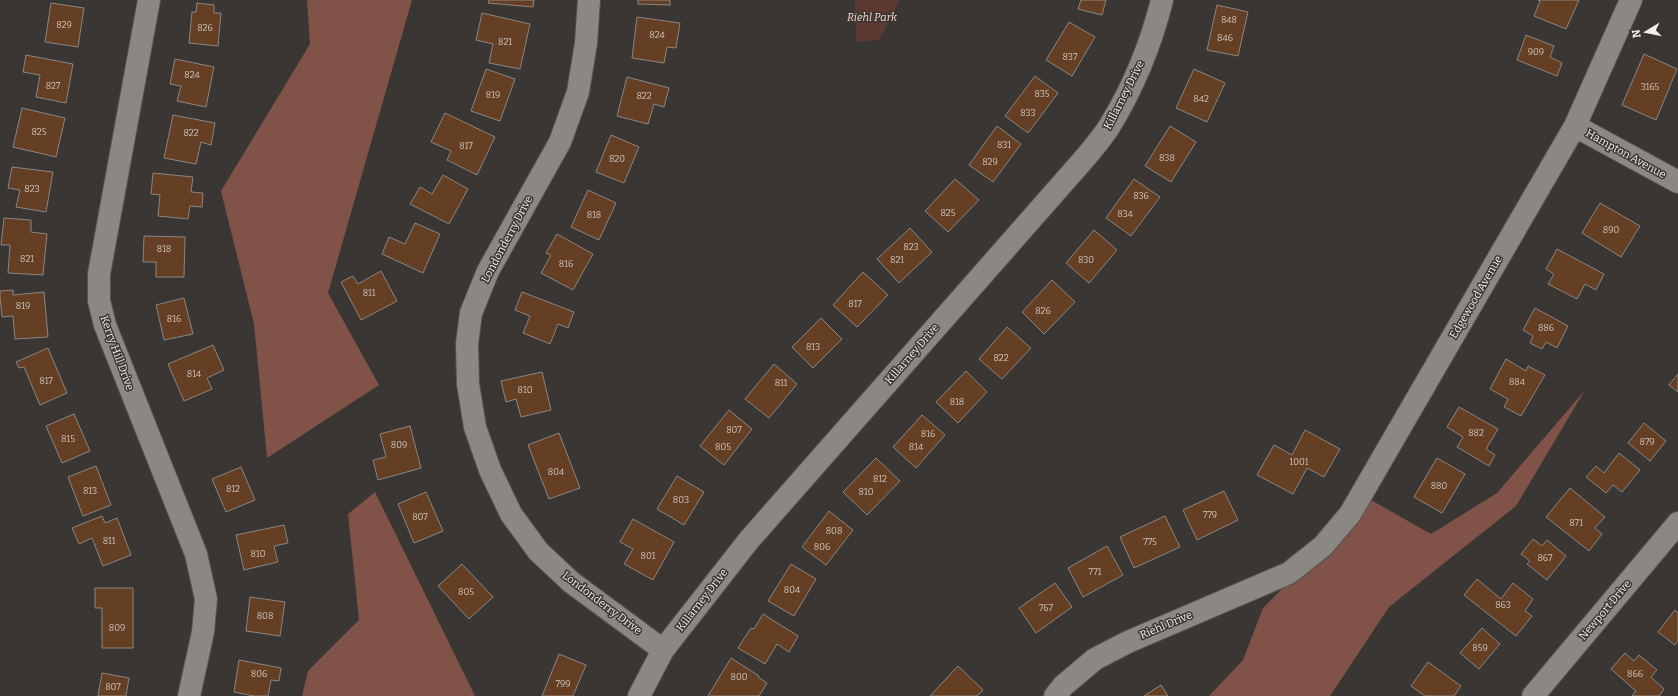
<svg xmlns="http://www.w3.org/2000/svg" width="1678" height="696" font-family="Bitter,serif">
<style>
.green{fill:#5c3a32}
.forest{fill:#815248}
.building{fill:#643f24;stroke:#8b8683}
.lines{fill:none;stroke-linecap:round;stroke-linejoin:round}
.minor-casing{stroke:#565452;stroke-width:24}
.minor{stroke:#8b8884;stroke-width:22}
.labels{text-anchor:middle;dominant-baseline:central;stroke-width:3;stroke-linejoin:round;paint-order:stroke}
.number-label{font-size:9px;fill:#cdc3bb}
.park-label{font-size:11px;font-style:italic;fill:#f9d8d0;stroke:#393633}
.street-label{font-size:11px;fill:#f0efed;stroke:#393633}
</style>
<rect width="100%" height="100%" fill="#393633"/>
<path class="green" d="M855,0H900L879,40L856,42Z"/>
<path class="forest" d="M307,0H412L328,293L379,385L267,458L254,324L221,191L310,44Z
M1585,390L1516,506L1389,607L1330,696H1209L1243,660L1263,608L1371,500L1431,534L1497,493Z
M375,492L475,696H302L308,671L359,620L348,514Z"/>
<path class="building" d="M489,0H534L533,7L488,3Z
M638,0H670V5L638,4Z
M1081,0H1106L1102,15L1078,9Z
M1538,0H1579L1566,29L1534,16L1540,1Z
M51,3L84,8L78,47L45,42Z
M197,3L214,5V13H221L218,46L189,43L192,12H196Z
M1217,5L1248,12L1238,56L1207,50Z
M482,13L530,24L520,69L489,63L493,44L476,40Z
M637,17L680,23L676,48L667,47L664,63L632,58Z
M1069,22L1095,37L1072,76L1046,60Z
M1526,35L1554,46L1550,57L1562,63L1557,76L1517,60Z
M1644,54L1677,69L1656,120L1622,105Z
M26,55L73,64L66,103L36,97L40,75L23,72Z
M175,59L214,67L206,107L177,101L181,86L170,84Z
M486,69L515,79L500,121L471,111Z
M1194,69L1225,83L1207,122L1176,108Z
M1035,76L1058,93L1028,133L1005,116Z
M627,77L669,88L664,107L654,104L648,124L617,116Z
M22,108L65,118L56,157L13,147Z
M445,113L495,137L477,175L447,160L451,151L431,142Z
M173,115L215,123L211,145L201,142L196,164L164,158Z
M997,126L1021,144L993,182L969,165Z
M1170,126L1196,142L1171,182L1145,166Z
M611,135L639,147L624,183L596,172Z
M12,167L53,172L46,212L16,207L20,190L8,188Z
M153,173L193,177L191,192L203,193L202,207L190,206L188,219L158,216L160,195L151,194Z
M443,175L468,189L449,224L410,204L420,187L432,194Z
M955,179L979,200L948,232L925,211Z
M1134,179L1160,197L1131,236L1106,218Z
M588,190L616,203L599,240L571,227Z
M1600,203L1640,226L1621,257L1582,233Z
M4,218L31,220V232L47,234L43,275L8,273L10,245H1Z
M415,223L440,234L423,273L382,254L389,237L405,244Z
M910,228L932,252L899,283L877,259Z
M1094,230L1117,250L1089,283L1066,263Z
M557,234L593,254L573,290L541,273L551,255L546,253Z
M144,236L185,237L184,277H156V262H143Z
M1557,249L1604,274L1596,290L1585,284L1577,299L1548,284L1554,274L1546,269Z
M381,271L397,301L361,320L341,282L353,276L358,284Z
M863,272L888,295L857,327L833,305Z
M1052,280L1075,302L1044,334L1022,312Z
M13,290V295L44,292L48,337L15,339L13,316L2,317L0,297V291Z
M522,292L574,312L568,328L558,324L550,344L523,333L530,316L515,310Z
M184,298L193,334L164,340L156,305Z
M1535,308L1568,326L1557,348L1546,342L1542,349L1530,343L1533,336L1523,330Z
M821,318L842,339L813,368L792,347Z
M1007,327L1031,348L1002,379L979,359Z
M213,345L224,370L207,378L212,389L184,401L168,364Z
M48,348L67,393L40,405L24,367L19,368L16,362Z
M1506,359L1526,371L1528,366L1545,375L1521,416L1504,407L1508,399L1490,389Z
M774,364L797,384L769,418L745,399Z
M966,371L987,392L958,423L936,402Z
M542,372L551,410L521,417L516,399L506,402L501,381Z
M1678,374V392L1669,385Z
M1459,407L1498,429L1486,449L1495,455L1489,466L1457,447L1463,437L1447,427Z
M729,410L752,429L724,465L700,446Z
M74,414L90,451L62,463L46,426Z
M922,415L945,435L916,468L893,447Z
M1644,423L1666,441L1650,461L1628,443Z
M410,426L421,468L378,480L373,460L386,457L380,434Z
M1305,430L1340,449L1324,477L1307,468L1293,494L1257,475L1274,445L1292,455Z
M559,433L580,488L549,499L528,445Z
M1619,453L1640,470L1622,492L1613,485L1606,493L1586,477L1596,466L1604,473Z
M876,458L900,481L867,515L843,492Z
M1437,458L1465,474L1442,513L1414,497Z
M96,466L111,505L83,516L68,477Z
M241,467L255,500L226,512L212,479Z
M677,476L704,492L684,525L657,509Z
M1570,488L1605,517L1595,528L1602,534L1589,551L1546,517Z
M1224,491L1238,520L1197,540L1183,510Z
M426,492L443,531L414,543L398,504Z
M829,511L853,530L826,565L802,547Z
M102,516L105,523L117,518L131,555L103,566L92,538L79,544L72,528Z
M1165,516L1180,547L1134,568L1120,537Z
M633,519L674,542L653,580L624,564L633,549L620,542Z
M284,525L288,543L274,546L278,562L244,570L236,535Z
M1533,539L1542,546L1547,540L1566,556L1547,580L1527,564L1530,561L1521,554Z
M1107,546L1123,575L1083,597L1068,568Z
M462,564L493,597L469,619L438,586Z
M791,564L816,579L794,616L768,601Z
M1477,579L1501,599L1513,583L1533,599L1525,611L1532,616L1516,636L1464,595Z
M1055,583L1072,607L1036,633L1019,608Z
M95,588H133V648H102V608H95Z
M250,597L285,602L280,636L246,631Z
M1675,610L1678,613V640L1675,645L1658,632Z
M763,614L798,636L789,652L777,644L765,664L738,648L751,628L754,629Z
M1482,628L1500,644L1479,669L1460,653Z
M1625,653L1634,661L1639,655L1657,670L1651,677L1664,689L1659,696H1632L1636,691L1611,669Z
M559,654L586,665L583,672L573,696H542Z
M731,658L759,676L758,677L767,683L759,696H708Z
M239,660L281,668L279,681L271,680L268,696H254L234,692Z
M1428,662L1461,686L1454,696H1425L1411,686Z
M958,666L983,690L977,696H930Z
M102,673L129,678L126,696H98Z
M1161,685L1168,696H1144Z"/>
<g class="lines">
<defs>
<path id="minor" d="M149,0L99,274V301L105,325L196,554L206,599L203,632L189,696
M589,0L586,43L578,92L560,142L488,271L471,313L467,344L468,384L475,427L490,470L511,514L538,551L571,582L663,650
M1575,126L1678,182
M639,696L663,650L749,540L1085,158C1093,148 1102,138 1109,127C1133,88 1151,44 1162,0
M1055,696L1063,686L1095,659L1128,642L1289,573L1323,546L1350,514L1575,126L1631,0
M1533,696L1678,523"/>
</defs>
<use href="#minor" class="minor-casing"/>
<use href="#minor" class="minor"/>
</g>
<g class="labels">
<g class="number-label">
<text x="1229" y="20">848</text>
<text x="64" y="25">829</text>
<text x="205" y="28">826</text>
<text x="657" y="35">824</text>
<text x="1225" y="38">846</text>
<text x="505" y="42">821</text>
<text x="1536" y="52">909</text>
<text x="1070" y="57">837</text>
<text x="192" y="75">824</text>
<text x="53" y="86">827</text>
<text x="1650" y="87">3165</text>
<text x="1042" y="94">835</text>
<text x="493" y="95">819</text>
<text x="644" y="96">822</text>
<text x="1201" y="99">842</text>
<text x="1028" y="113">833</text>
<text x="39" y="132">825</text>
<text x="191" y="133">822</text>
<text x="1004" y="145">831</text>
<text x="466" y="146">817</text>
<text x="1167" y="158">838</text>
<text x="617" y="159">820</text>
<text x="990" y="162">829</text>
<text x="32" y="189">823</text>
<text x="1141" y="196">836</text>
<text x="948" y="213">825</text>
<text x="1125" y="214">834</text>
<text x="594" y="215">818</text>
<text x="1611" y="230">890</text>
<text x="911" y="247">823</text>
<text x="164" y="249">818</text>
<text x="27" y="259">821</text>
<text x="897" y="260">821</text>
<text x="1086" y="260">830</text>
<text x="566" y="264">816</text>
<text x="369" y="293">811</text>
<text x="855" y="304">817</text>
<text x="23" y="306">819</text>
<text x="1043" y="311">826</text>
<text x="174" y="319">816</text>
<text x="1546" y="328">886</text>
<text x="813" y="347">813</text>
<text x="1001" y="358">822</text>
<text x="194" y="374">814</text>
<text x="46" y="381">817</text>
<text x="1517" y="382">884</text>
<text x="781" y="383">811</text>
<text x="525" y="390">810</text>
<text x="957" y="402">818</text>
<text x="734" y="430">807</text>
<text x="1476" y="433">882</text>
<text x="928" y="434">816</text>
<text x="68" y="439">815</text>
<text x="1647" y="442">879</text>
<text x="399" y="445">809</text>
<text x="723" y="447">805</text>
<text x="916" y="447">814</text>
<text x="1299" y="462">1001</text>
<text x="556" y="472">804</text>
<text x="880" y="479">812</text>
<text x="1439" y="486">880</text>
<text x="233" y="489">812</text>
<text x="90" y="491">813</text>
<text x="866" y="492">810</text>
<text x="681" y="500">803</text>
<text x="1210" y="515">779</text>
<text x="420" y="517">807</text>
<text x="1576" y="523">871</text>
<text x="834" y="531">808</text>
<text x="109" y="541">811</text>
<text x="1150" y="542">775</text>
<text x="822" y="547">806</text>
<text x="258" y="554">810</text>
<text x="648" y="556">801</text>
<text x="1545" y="558">867</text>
<text x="1095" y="572">771</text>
<text x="792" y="590">804</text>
<text x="466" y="592">805</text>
<text x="1503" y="605">863</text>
<text x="1046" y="608">767</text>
<text x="265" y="616">808</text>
<text x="117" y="628">809</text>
<text x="1480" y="648">859</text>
<text x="259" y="674">806</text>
<text x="1635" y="674">866</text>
<text x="739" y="677">800</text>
<text x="563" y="684">799</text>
<text x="113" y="687">807</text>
</g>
<g class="park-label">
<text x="872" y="17">Riehl Park</text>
</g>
<g class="street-label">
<text transform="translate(1124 95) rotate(-63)">Killarney Drive</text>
<text transform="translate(1626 154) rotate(29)">Hampton Avenue</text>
<text transform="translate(507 239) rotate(-62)">Londonderry Drive</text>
<text transform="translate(1476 297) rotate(-60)">Edgewood Avenue</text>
<text transform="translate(117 353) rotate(70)">Kerry Hill Drive</text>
<text transform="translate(912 354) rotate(-49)">Killarney Drive</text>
<text transform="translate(702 600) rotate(-52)">Killarney Drive</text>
<text transform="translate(602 603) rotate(37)">Londonderry Drive</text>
<text transform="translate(1605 610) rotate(-50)">Newport Drive</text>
<text transform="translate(1166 625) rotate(-23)">Riehl Drive</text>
</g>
</g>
<g transform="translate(1646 32) rotate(260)" stroke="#393633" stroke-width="3" paint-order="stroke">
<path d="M0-3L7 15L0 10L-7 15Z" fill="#f0efed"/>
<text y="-6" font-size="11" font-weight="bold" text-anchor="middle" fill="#f0efed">N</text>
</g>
</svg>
